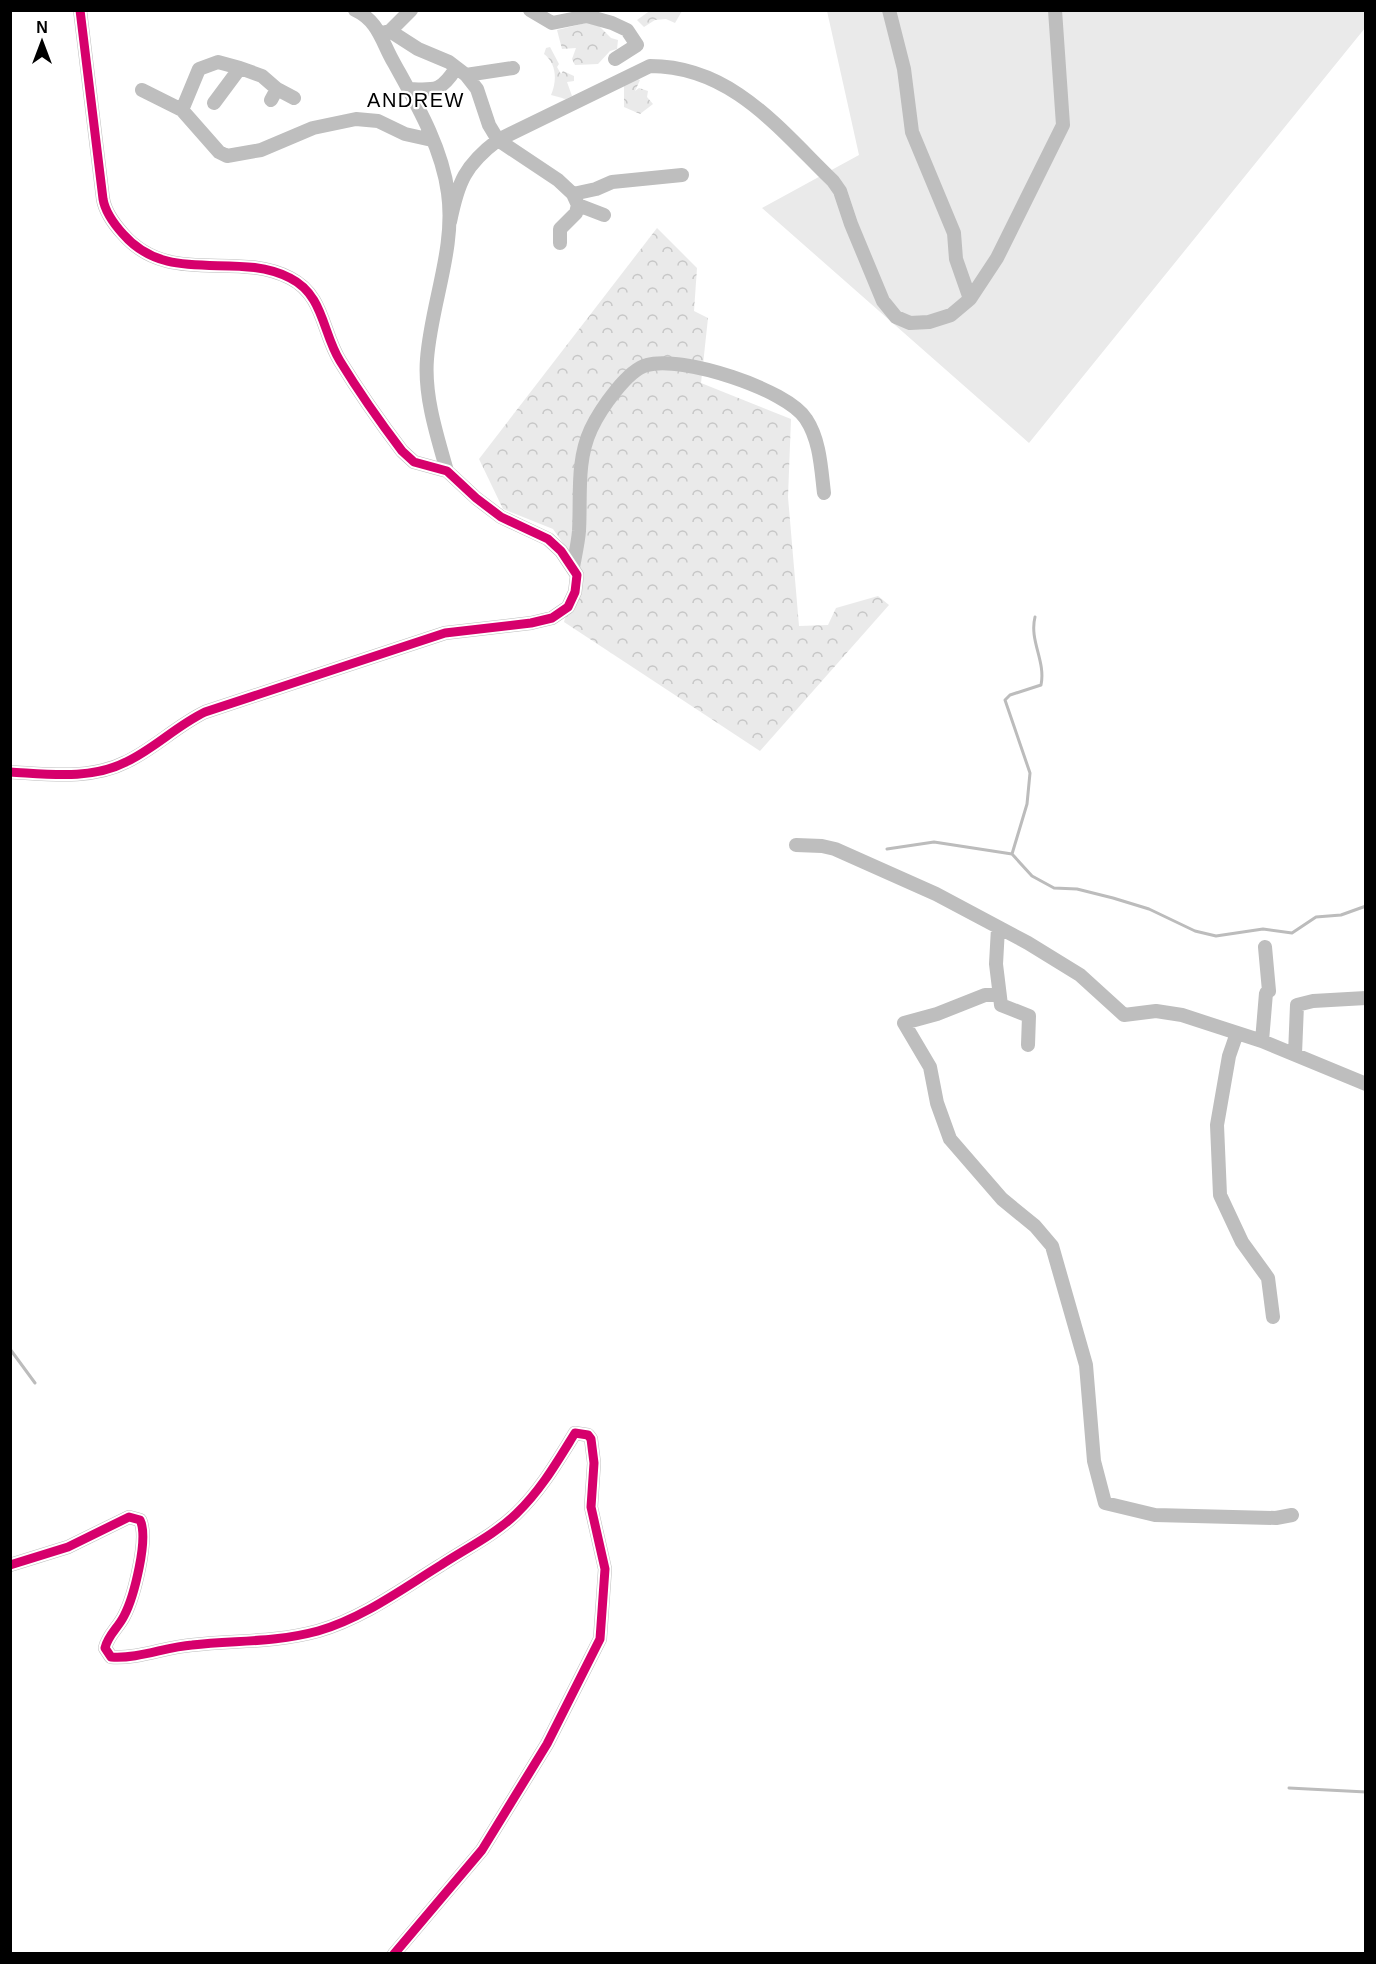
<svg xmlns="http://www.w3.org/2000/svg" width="1376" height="1964" font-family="Arial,sans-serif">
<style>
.grass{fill:#eaeaea}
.forest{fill:url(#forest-crowns)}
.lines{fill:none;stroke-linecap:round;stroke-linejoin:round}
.stream{stroke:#bcbcbc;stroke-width:3}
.minor{stroke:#bebebe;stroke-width:14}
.cycleway-casing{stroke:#fff;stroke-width:13}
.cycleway{stroke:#d6006c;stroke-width:9}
.labels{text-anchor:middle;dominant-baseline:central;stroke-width:4.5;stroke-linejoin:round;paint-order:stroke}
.quarter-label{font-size:20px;letter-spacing:1.5px;fill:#000;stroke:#fff}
</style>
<defs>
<pattern id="forest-crowns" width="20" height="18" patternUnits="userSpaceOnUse" patternTransform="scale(1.5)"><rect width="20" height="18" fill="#eaeaea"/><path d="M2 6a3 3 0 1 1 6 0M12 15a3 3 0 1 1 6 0" fill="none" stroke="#c7c7c7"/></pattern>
</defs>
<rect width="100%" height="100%" fill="#fff"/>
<path class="grass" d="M827,11H1365V28L1029,443L762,208L859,155Z"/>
<path class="forest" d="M651,10H682V11L675,23L666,19L655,20L644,27L637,20Z
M594,21L611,38L618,40L617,49L610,51L598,64L575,65L572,59L576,48L562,49L557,30Z
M550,47L559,64L557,67L561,74L563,71L574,76V81L567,82L572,96L566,99L551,95C557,81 557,64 544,54L546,48Z
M632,77L640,80L635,91L639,88L648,91L647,97L653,104L640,114L624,107V82Z
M657,228L697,268L694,311L708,318L701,383L791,419L788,497L799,626L828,625L836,608L878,596L889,605L760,751L564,622L579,566L553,529L503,509L479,459Z"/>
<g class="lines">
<path class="stream" d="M887,849L934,842L1012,854L1032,876L1054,888L1077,889L1113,898L1149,909L1195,931L1216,936L1263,929L1292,933L1316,917L1341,915L1366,906
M1012,854L1027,804L1030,773L1005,700L1010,695L1041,685C1046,661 1029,641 1035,617
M10,1349L35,1383
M1289,1788L1366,1792"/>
<path class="minor" d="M355,10C379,21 382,43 394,63C416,103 442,147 448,193C456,248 431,304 427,359C424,396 437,436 447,471
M530,10L552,23L587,16L612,23L627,30L637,45L615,59
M390,31L418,49L449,62L466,75L477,89L489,125L498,140L558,180L573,194L578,205L604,215
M382,33L390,31L411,10
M466,75L513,68
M277,89L294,98
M409,89C435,90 441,92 456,68
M142,90L182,110L219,152L227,156L261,150L313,128L356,119L378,121L405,134L432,140
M214,103L240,68L262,76L277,89L271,100
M182,110L199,69L218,62L240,68
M573,194L596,189L612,182L682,175
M450,222C458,182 465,165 498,140L650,66C732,66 780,130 833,181L840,191L851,224L883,301L896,317L910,323L929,322L951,315L970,299L956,259L954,233L912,132L904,69L889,10
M560,243V229L576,213L578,205
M970,299L997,258L1063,125L1055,10
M573,567C575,556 578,543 579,531C581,497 576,461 591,429C600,410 627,370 647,365C681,355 787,389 806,419C820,440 821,468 824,493
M10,772C48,774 91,780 126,762C154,749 176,726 205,712L445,633L531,623L552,618L568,607L575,592L577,575L561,551L548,539L501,517L476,498L447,471L414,462L402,451C380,422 359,392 340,361C322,332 324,295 290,278C236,250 169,287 123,234C114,224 105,211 103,199L80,10
M796,845L822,846L835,849L936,894L1028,943L1080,975L1124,1015L1156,1011L1182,1015L1262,1041L1366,1084
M998,928L996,964L1001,1005L1029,1016L1028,1045
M999,995H985L937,1014L904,1023L930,1067L937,1103L950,1139L1002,1199L1035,1226L1052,1246L1086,1365L1094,1461L1105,1503L1155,1515L1276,1518L1292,1515
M1237,1033L1229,1056L1217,1125L1220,1195L1242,1242L1268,1278L1273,1317
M1262,1041L1266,993L1269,991L1265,947
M1295,1054L1297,1005L1313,1001L1366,998
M10,1565L68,1547L129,1517L140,1520C149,1538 134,1597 124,1616C118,1628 108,1635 105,1648L111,1657C139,1659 165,1647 192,1645C236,1640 273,1643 318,1631C363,1618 402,1589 441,1565C467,1548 494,1535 516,1514C541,1490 557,1462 575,1433L588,1435L591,1439L594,1463L591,1507L605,1569L600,1639L547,1744L482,1850L394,1954"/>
<defs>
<path id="cycleway" d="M10,772C48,774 91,780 126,762C154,749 176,726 205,712L445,633L531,623L552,618L568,607L575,592L577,575L561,551L548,539L501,517L476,498L447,471L414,462L402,451C380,422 359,392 340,361C322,332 324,295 290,278C236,250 169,287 123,234C114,224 105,211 103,199L80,10
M10,1565L68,1547L129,1517L140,1520C149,1538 134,1597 124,1616C118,1628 108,1635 105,1648L111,1657C139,1659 165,1647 192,1645C236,1640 273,1643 318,1631C363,1618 402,1589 441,1565C467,1548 494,1535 516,1514C541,1490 557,1462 575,1433L588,1435L591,1439L594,1463L591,1507L605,1569L600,1639L547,1744L482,1850L394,1954"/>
</defs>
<use href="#cycleway" class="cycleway-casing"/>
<use href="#cycleway" class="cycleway"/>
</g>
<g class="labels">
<g class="quarter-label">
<text x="416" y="100">ANDREW</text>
</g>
</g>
<rect width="1376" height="1964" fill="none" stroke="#000000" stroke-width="24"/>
<g transform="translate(42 42)" stroke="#ffffff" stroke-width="4.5" paint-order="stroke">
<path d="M0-4.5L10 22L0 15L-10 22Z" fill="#000000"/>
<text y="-9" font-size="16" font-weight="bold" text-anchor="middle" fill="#000000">N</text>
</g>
</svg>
